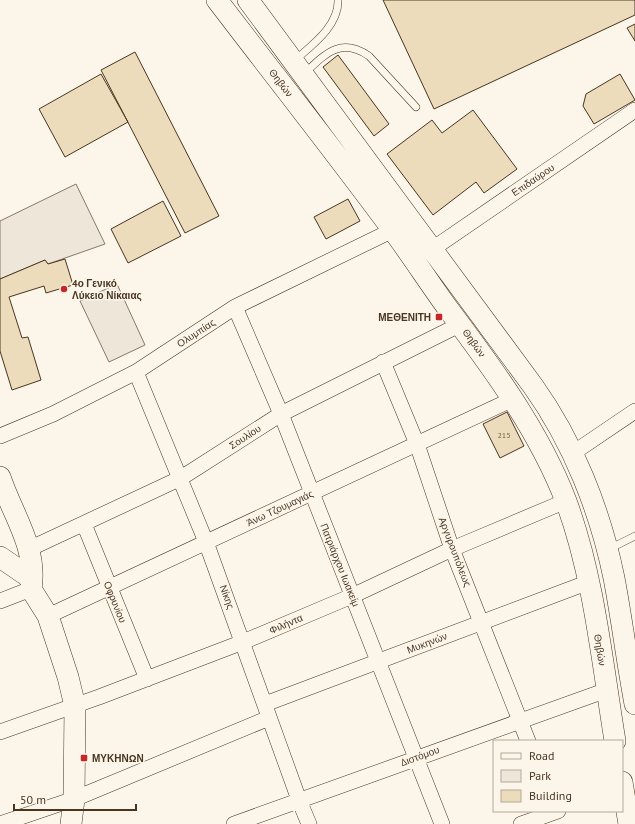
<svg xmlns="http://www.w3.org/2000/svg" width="635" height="824" font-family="'PT Sans',sans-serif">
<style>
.green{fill:#ede6d9;stroke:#887966}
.building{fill:#ecdcbc;stroke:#4a3520}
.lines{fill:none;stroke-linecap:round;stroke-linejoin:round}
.lane-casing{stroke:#4a3520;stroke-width:8}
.street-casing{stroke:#4a3520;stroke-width:16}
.secondary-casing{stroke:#4a3520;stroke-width:22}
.lane{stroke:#fbf6e9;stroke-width:7}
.street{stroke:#fbf6e9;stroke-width:15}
.secondary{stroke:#fbf6e9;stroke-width:21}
.poi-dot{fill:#c62828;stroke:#fbf6e9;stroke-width:1.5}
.labels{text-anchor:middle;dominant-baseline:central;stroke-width:3;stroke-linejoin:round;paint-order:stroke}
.number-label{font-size:8px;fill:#725f47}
.street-label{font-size:10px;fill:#4a3520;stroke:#fbf6e9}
.poi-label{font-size:10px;font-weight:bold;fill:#4a3520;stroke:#fbf6e9;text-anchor:start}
</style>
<rect width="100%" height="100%" fill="#fbf6e9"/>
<path class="green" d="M76,184L105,244L48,264L45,260L0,279V221Z
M117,284L145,345L109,362L80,301Z"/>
<path class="building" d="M383,0H635V15L434,109Z
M635,24V41L627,28Z
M135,52L219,216L185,233L101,70Z
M338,55L389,124L374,136L323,67Z
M101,74L128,122L65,157L39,109Z
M620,74L635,100L594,124L583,106L586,94Z
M473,110L517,169L484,193L476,182L433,215L387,154L432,120L442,133Z
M348,199L360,221L326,239L314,217Z
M163,201L181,236L128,263L111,229Z
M65,259L73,285L46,293L44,286L9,297L22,338L28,337L41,380L12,390L0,351V279L45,260L48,264Z
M507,412L524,446L500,458L483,424Z"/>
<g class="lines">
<defs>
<path id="lane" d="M294,61C312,45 339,26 338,0
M305,73C326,53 341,37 369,56L416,107
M609,549L635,536"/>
<path id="street" d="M431,250L635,110
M235,307L281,414L442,824
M383,362L417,444L452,549L528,741
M136,372L206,542L299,800L309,824
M0,436L53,414L136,372L235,307L393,230
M573,453L635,411
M84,524L147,679
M29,549L181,478L281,414L461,324
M0,601L31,589
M48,616L513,399
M265,704L589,582
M0,732L99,697L243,642L352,596L452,549L566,501
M0,824L74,799L269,718
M234,824L607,690
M521,824L558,811"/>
<path id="secondary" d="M217,0C275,76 335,152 392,229C412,256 430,284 449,310C494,370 539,431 566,501C594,577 602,661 615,741
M248,0L533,386C573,442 600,510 614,578C622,620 627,662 635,704
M0,477C12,514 38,548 31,589L48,616L68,677L75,706L74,799L71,824
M0,557L32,579
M622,782L629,824"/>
</defs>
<use href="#lane" class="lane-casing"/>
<use href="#street" class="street-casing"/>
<use href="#secondary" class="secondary-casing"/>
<use href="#lane" class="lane"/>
<use href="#street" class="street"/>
<use href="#secondary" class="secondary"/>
</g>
<g class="poi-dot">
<circle cx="64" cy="289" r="4"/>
<rect x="435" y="313" width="8" height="8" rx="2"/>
<rect x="80" y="754" width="8" height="8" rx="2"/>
</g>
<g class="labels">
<g class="number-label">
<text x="504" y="435">215</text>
</g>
<g class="street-label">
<text transform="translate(281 83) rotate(53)">Θηβών</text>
<text transform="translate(533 180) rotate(-34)">Επιδαύρου</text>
<text transform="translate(196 333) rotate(-33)">Ολυμπίας</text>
<text transform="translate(474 343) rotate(55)">Θηβών</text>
<text transform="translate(245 437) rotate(-33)">Σουλίου</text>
<text transform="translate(280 508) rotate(-25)">Άνω Τζουμαγιάς</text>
<text transform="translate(455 552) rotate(69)">Αργυρουπόλεως</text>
<text transform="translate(340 565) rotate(68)">Πατριάρχου Ιωακείμ</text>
<text transform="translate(227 597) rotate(70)">Νίκης</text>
<text transform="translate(115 602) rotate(68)">Οφρυνίου</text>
<text transform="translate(286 624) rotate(-23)">Φιλήντα</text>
<text transform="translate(427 643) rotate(-21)">Μυκηνών</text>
<text transform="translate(600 650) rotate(81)">Θηβών</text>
<text transform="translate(420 756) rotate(-20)">Διστόμου</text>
</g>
<g class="poi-label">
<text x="72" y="283">4ο Γενικό<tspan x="72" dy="12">Λύκειο Νίκαιας</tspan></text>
<text x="431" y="317" text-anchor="end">ΜΕΘΕΝΙΤΗ</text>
<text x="92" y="758">ΜΥΚΗΝΩΝ</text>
</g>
</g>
<rect x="493" y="740" width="130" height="72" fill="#fbf6e9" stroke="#b4a999"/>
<rect x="501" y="753" width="20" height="6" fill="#fbf6e9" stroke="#b4a999"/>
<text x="529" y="760" font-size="12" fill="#4a3520">Road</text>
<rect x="501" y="770" width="20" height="12" fill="#ede6d9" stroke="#b4a999"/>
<text x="529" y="780" font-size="12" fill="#4a3520">Park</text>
<rect x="501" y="790" width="20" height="12" fill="#ecdcbc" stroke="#b4a999"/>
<text x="529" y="800" font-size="12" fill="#4a3520">Building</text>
<path d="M14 804v6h122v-6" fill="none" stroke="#4a3520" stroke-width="2"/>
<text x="20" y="804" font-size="12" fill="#4a3520" stroke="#fbf6e9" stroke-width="3" paint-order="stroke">50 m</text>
</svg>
